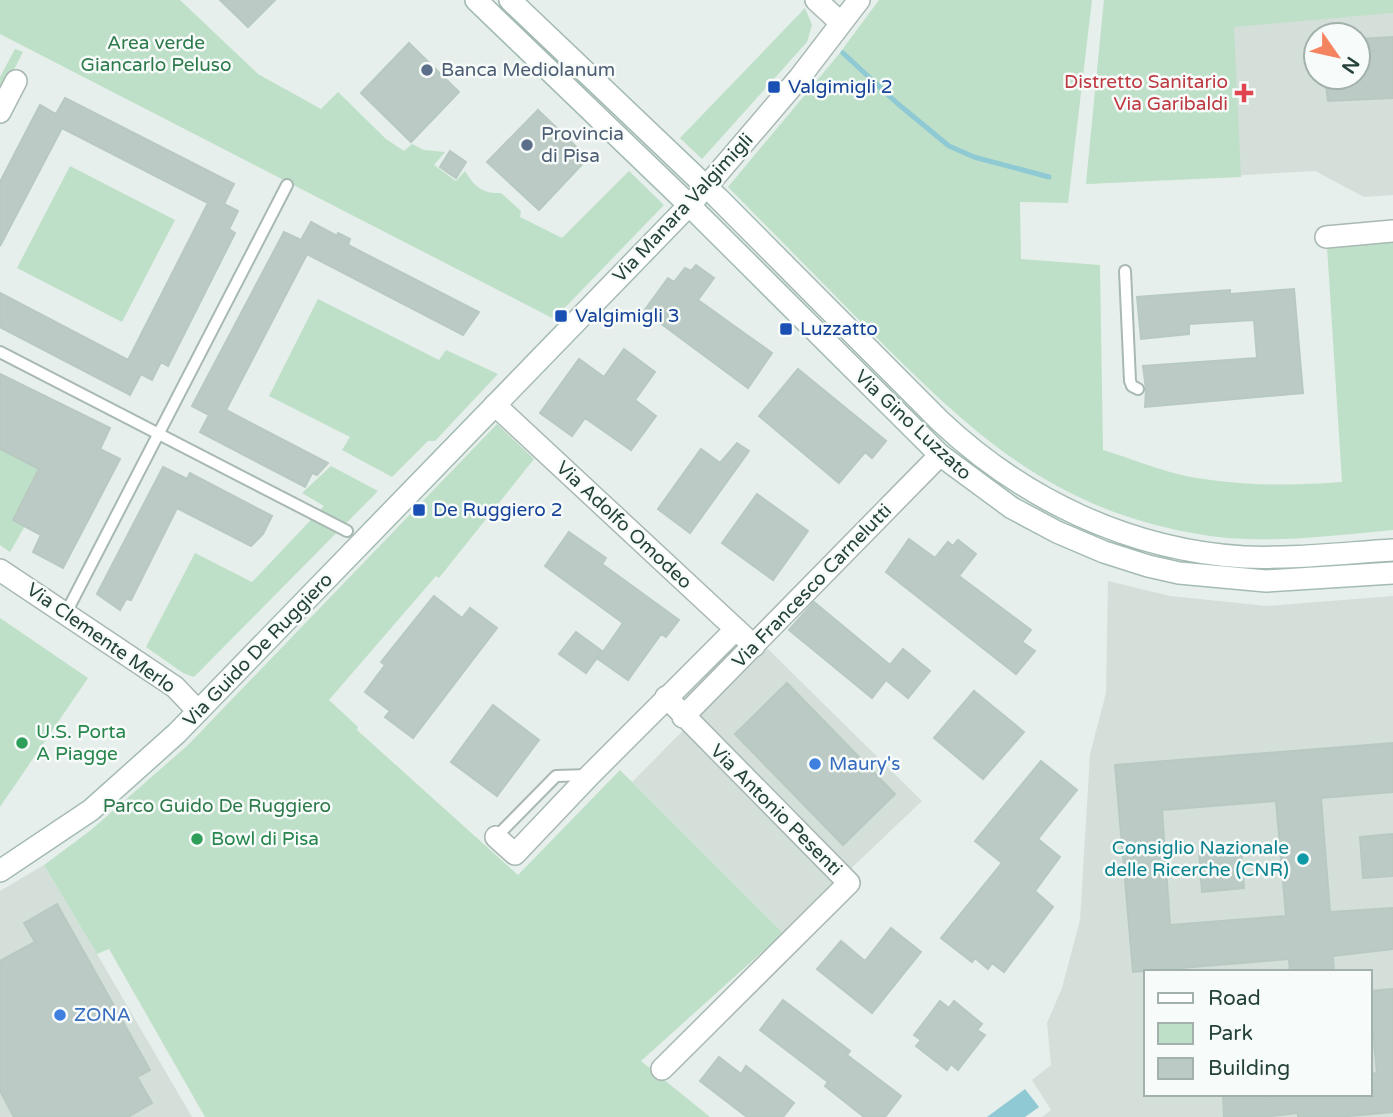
<svg xmlns="http://www.w3.org/2000/svg" width="1393" height="1117" font-family="'Varela Round',sans-serif">
<style>
.built{fill:#d4dfda;fill-rule:evenodd}
.green{fill:#bfe0c8}
.water{fill:#8ec9d4}
.lines{fill:none;stroke-linecap:round;stroke-linejoin:round}
.stream{stroke:#8ec9d4;stroke-width:5}
.building{fill:#bbcac4;stroke:#b8c9c2;stroke-width:2;fill-rule:evenodd}
.lane-casing{stroke:#a8b8b2;stroke-width:14}
.street-casing{stroke:#a8b8b2;stroke-width:24}
.secondary-casing{stroke:#a4bbb3;stroke-width:24}
.lane{stroke:#fff;stroke-width:10}
.street{stroke:#fff;stroke-width:21}
.secondary{stroke:#fff;stroke-width:21}
.service-dot{fill:#5c6f8a;stroke:#f7fbf9;stroke-width:2.5}
.transit-dot{fill:#1a4fb4;stroke:#f7fbf9;stroke-width:2.5}
.health-dot{fill:#e0444e;stroke:#f7fbf9;stroke-width:2.5}
.leisure-dot{fill:#2e9e5b;stroke:#f7fbf9;stroke-width:2.5}
.shop-dot{fill:#3f7fe0;stroke:#f7fbf9;stroke-width:2.5}
.culture-dot{fill:#0f9aa8;stroke:#f7fbf9;stroke-width:2.5}
.labels{text-anchor:middle;dominant-baseline:central;stroke-width:5;stroke-linejoin:round;paint-order:stroke}
.park-label{font-size:19px;fill:#2d7a4b;stroke:#f7fbf9}
.service-label{font-size:19px;fill:#4e5e75;stroke:#f7fbf9;text-anchor:start}
.health-label{font-size:19px;fill:#be3a42;stroke:#f7fbf9;text-anchor:end}
.transit-label{font-size:19px;fill:#164399;stroke:#f7fbf9;text-anchor:start}
.street-label{font-size:19px;fill:#24423a;stroke:#f7fbf9}
.leisure-label{font-size:19px;fill:#27864d;stroke:#f7fbf9;text-anchor:start}
.shop-label{font-size:19px;fill:#366cbe;stroke:#f7fbf9;text-anchor:start}
.culture-label{font-size:19px;fill:#0d838f;stroke:#f7fbf9;text-anchor:end}
</style>
<rect width="100%" height="100%" fill="#e6efeb"/>
<path class="built" d="M1104,0H1393V195L1364,197L1315,171L1086,184ZM1316,35H1358V77H1316Z
M1108,581L1170,596L1267,606L1393,596V1117H1042L1051,1110L1032,1080L1051,1065L1047,1023L1062,988L1080,920L1090,754L1106,693ZM1146,972H1370V1094H1146Z
M766,647L922,801L783,933L632,782Z
M44,865L97,954L192,1117H0V891Z"/>
<path class="green" d="M0,0H180L258,74L321,109L338,92L386,139L404,151L412,144L424,150L445,152L434,165L456,181L465,171C474,186 482,194 501,193L521,211L520,217L562,238L629,171L664,205L554,319L0,34Z
M879,0H1092L1068,203L1020,202L1021,259L1100,265L1103,450C1130,458 1158,470 1186,476C1238,486 1290,486 1342,482L1327,247L1393,242V530C1327,536 1258,546 1192,533C1045,506 967,428 866,327C820,280 774,234 728,187L839,54Z
M1104,0H1393V13L1234,27L1241,177L1086,184Z
M805,8L812,25L807,42L702,159L680,138Z
M15,49L23,52L0,97V77Z
M70,166L175,220L122,322L17,268Z
M318,299L439,360L446,350L498,374L435,441H428L392,477L342,450L350,437L269,396Z
M497,424L534,459L439,578L436,576L329,700L358,727L357,730L518,875L620,770L783,933L641,1061L710,1117H205L109,949L97,954L44,865L91,830L188,745Z
M0,449L39,469L13,519L25,526L10,552L0,545Z
M331,466L378,491L194,677L183,673L146,647L195,553L252,582L324,506L302,493Z
M0,618L88,678L0,807Z"/>
<path class="water" d="M1025,1089L1039,1107L1025,1117H987Z"/>
<g class="lines">
<path class="stream" d="M843,53L898,104L949,146L974,157L1049,177"/>
</g>
<path class="building" d="M220,0H275L248,27Z
M1393,37V98L1328,101L1325,77H1358V39Z
M409,43L459,92L411,142L361,93Z
M65,98L234,184L224,204L238,211L229,229L235,233L168,366L161,362L152,380L141,374L130,395L0,327V293L128,360L208,203L62,128L0,246V182L40,105L56,114Z
M538,110L588,158L539,210L487,162Z
M450,151L466,162L456,178L440,167Z
M311,222L337,236L338,233L350,239L348,245L479,312L463,335L307,254L226,410L328,463L317,475L312,473L305,487L200,432L209,415L192,406L284,232L301,240Z
M696,265L714,278L698,300L772,353L748,388L644,311L668,278L674,282L685,268L691,271Z
M1294,289L1303,393L1145,407L1146,389L1143,366L1257,358L1254,320L1189,324V334L1141,339L1137,297L1230,290V294Z
M624,349L655,372L635,400L656,416L631,450L585,418L572,436L540,413L579,359L604,377Z
M798,369L886,441L872,458L865,452L839,483L759,416Z
M0,374L110,428L100,449L120,459L63,568L33,552L41,535L13,520L39,469L0,449Z
M737,443L749,451L690,533L658,509L701,449L720,463Z
M163,467L187,479L190,473L272,516L263,534L251,546L177,508L131,600L126,599L120,610L97,594Z
M757,494L808,531L773,580L722,543Z
M569,532L606,558L602,564L679,620L666,637L661,634L628,680L598,659L623,623L545,566Z
M909,539L935,558L948,542L953,546L958,540L976,554L959,576L1031,630L1022,642L1035,651L1016,674L886,572Z
M434,596L462,618L470,608L497,628L413,738L385,717L390,711L365,692L385,665L381,662Z
M814,602L890,665L903,649L930,671L908,698L886,680L872,698L789,630Z
M576,632L602,651L586,673L559,654Z
M787,683L895,794L843,845L735,734Z
M974,691L1024,732L983,779L934,738Z
M493,705L539,740L497,796L451,762Z
M1393,743V792L1321,798L1330,912L1393,908V949L1333,956L1334,972H1290L1289,959L1133,972L1115,765ZM1276,801L1286,916L1170,925L1162,810Z
M1041,761L1077,790L1038,839L1060,857L1035,891L1053,907L1004,972L992,963L988,969L975,958L972,962L941,938L1002,863L975,841Z
M1393,834V876L1363,878L1360,837Z
M1241,847L1244,888L1202,892L1199,851Z
M57,904L150,1070L137,1077L152,1103L128,1117H14L0,1091V961L35,942L24,923Z
M891,928L921,952L872,1013L817,969L841,941L865,961Z
M1393,989V1112L1339,1117H1298V1113L1263,1117H1224L1223,1094H1261L1262,1097L1292,1094H1370V1074L1377,1073L1373,1034H1370V991Z
M783,1000L850,1051L847,1055L901,1096L885,1117H864L825,1086L828,1082L760,1030Z
M940,1001L949,1008L954,1001L982,1024L977,1030L985,1035L958,1070L951,1064L947,1070L916,1046L921,1040L914,1035Z
M719,1057L741,1074L746,1066L794,1103L783,1117H747L700,1081Z"/>
<g class="lines">
<defs>
<path id="lane" d="M1125,271L1130,381L1132,386L1138,389
M0,352L347,531
M66,613L287,185
M496,837L556,776L590,775"/>
<path id="street" d="M816,0L841,23
M0,112L16,81
M706,187L800,77L859,0
M1326,237L1393,231
M495,405L754,646
M0,570L175,687L198,711
M683,717L940,455
M496,837L515,854L590,775L736,629
M662,1069L849,883L666,697"/>
<path id="secondary" d="M476,0L689,205L940,455L1012,508L1057,532L1104,552L1148,566L1179,573L1266,581L1393,573
M510,0L718,198L940,421C1023,499 1129,550 1244,557C1294,559 1344,553 1393,550
M0,871L91,810L177,733L697,197"/>
</defs>
<use href="#lane" class="lane-casing"/>
<use href="#street" class="street-casing"/>
<use href="#secondary" class="secondary-casing"/>
<use href="#lane" class="lane"/>
<use href="#street" class="street"/>
<use href="#secondary" class="secondary"/>
</g>
<g class="service-dot">
<circle cx="427" cy="70" r="7"/>
<circle cx="527" cy="145" r="7"/>
</g>
<g class="transit-dot">
<rect x="767" y="80" width="14" height="14" rx="3.5"/>
<rect x="554" y="309" width="14" height="14" rx="3.5"/>
<rect x="779" y="322" width="14" height="14" rx="3.5"/>
<rect x="412" y="503" width="14" height="14" rx="3.5"/>
</g>
<path class="health-dot" d="M1240.5 82.5h7v7h7v7h-7v7h-7v-7h-7v-7h7z"/>
<g class="leisure-dot">
<circle cx="22" cy="743" r="7"/>
<circle cx="197" cy="839" r="7"/>
</g>
<g class="shop-dot">
<circle cx="815" cy="764" r="7"/>
<circle cx="60" cy="1015" r="7"/>
</g>
<circle class="culture-dot" cx="1303" cy="859" r="7"/>
<g class="labels">
<g class="park-label">
<text x="156" y="43">Area verde<tspan x="156" dy="22">Giancarlo Peluso</tspan></text>
<text x="217" y="806">Parco Guido De Ruggiero</text>
</g>
<g class="service-label">
<text x="441" y="70">Banca Mediolanum</text>
<text x="541" y="134">Provincia<tspan x="541" dy="22">di Pisa</tspan></text>
</g>
<g class="health-label">
<text x="1228" y="82">Distretto Sanitario<tspan x="1228" dy="22">Via Garibaldi</tspan></text>
</g>
<g class="transit-label">
<text x="788" y="87">Valgimigli 2</text>
<text x="575" y="316">Valgimigli 3</text>
<text x="800" y="329">Luzzatto</text>
<text x="433" y="510">De Ruggiero 2</text>
</g>
<g class="street-label">
<text transform="translate(683 208) rotate(-47)">Via Manara Valgimigli</text>
<text transform="translate(913 425) rotate(43)">Via Gino Luzzato</text>
<text transform="translate(624 525) rotate(43)">Via Adolfo Omodeo</text>
<text transform="translate(812 586) rotate(-46)">Via Francesco Carnelutti</text>
<text transform="translate(101 638) rotate(35)">Via Clemente Merlo</text>
<text transform="translate(258 650) rotate(-46)">Via Guido De Ruggiero</text>
<text transform="translate(776 810) rotate(45)">Via Antonio Pesenti</text>
</g>
<g class="leisure-label">
<text x="36" y="732">U.S. Porta<tspan x="36" dy="22">A Piagge</tspan></text>
<text x="211" y="839">Bowl di Pisa</text>
</g>
<g class="shop-label">
<text x="829" y="764">Maury's</text>
<text x="74" y="1015">ZONA</text>
</g>
<g class="culture-label">
<text x="1289" y="848">Consiglio Nazionale<tspan x="1289" dy="22">delle Ricerche (CNR)</tspan></text>
</g>
</g>
<rect x="1144" y="970" width="228" height="126" fill="#f7fbf9" stroke="#a3b1ad" stroke-width="2"/>
<rect x="1158" y="993" width="35" height="10" fill="#ffffff" stroke="#a3b1ad" stroke-width="2"/>
<text x="1208" y="1005" font-size="21" fill="#24423a">Road</text>
<rect x="1158" y="1023" width="35" height="21" fill="#bfe0c8" stroke="#a3b1ad" stroke-width="2"/>
<text x="1208" y="1040" font-size="21" fill="#24423a">Park</text>
<rect x="1158" y="1058" width="35" height="21" fill="#bbcac4" stroke="#a3b1ad" stroke-width="2"/>
<text x="1208" y="1075" font-size="21" fill="#24423a">Building</text>
<g transform="translate(1337 56) rotate(124)"><circle r="33" fill="#f7fbf9" stroke="#a3b1ad" stroke-width="2"/>
<path d="M0-5L12 26L0 18L-12 26Z" fill="#f4845f"/>
<text y="-10" font-size="19" font-weight="bold" text-anchor="middle" fill="#24423a">N</text>
</g>
</svg>
